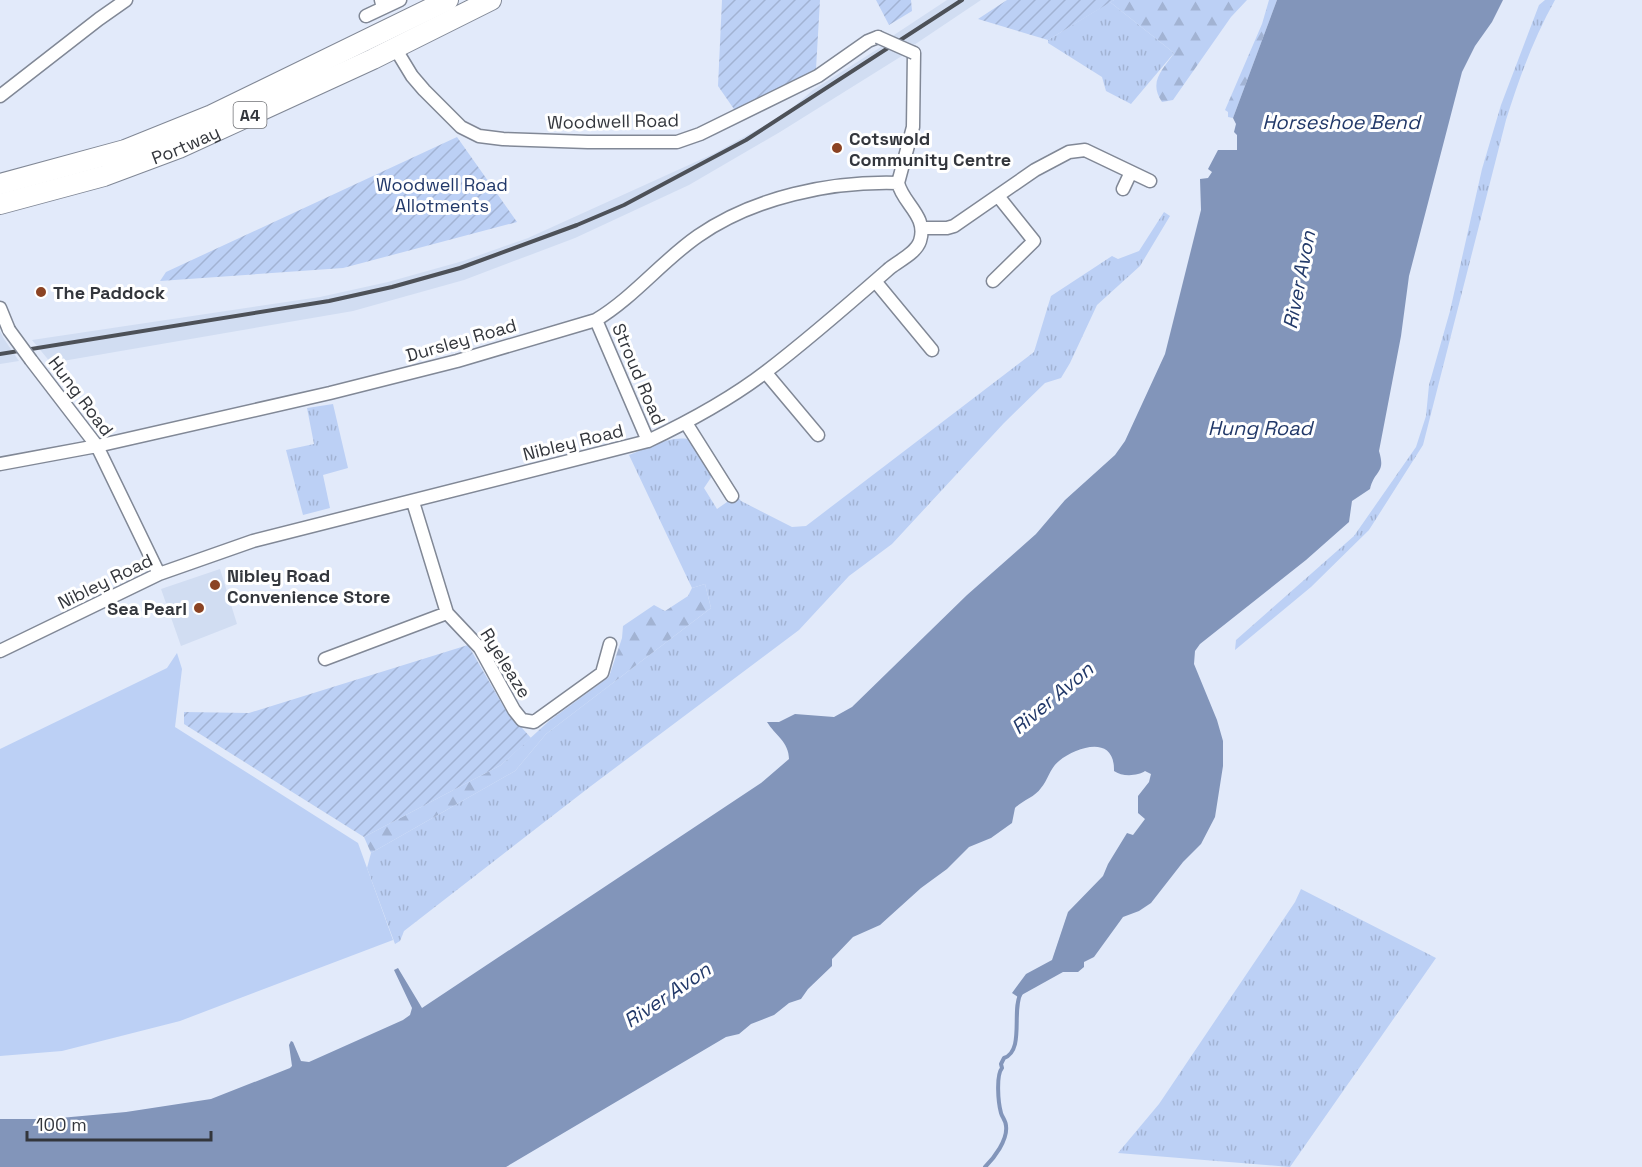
<svg xmlns="http://www.w3.org/2000/svg" width="1642" height="1167" font-family="'Space Grotesk',sans-serif">
<style>
.built{fill:#d1ddf2}
.grass{fill:url(#grass-tufts)}
.forest{fill:url(#forest-firs)}
.park{fill:#bcd0f5}
.garden{fill:url(#garden-furrows)}
.water{fill:#8295ba}
.lines{fill:none;stroke-linecap:round;stroke-linejoin:round}
.stream{stroke:#8295ba;stroke-width:4}
.minor-casing{stroke:#818896;stroke-width:15}
.trunk-casing{stroke:#818896;stroke-width:22}
.minor{stroke:#fff;stroke-width:12}
.trunk{stroke:#fff;stroke-width:20}
.rail{stroke:#4d5158;stroke-width:4}
.minor-bridge-casing{stroke:#818896;stroke-width:15;stroke-linecap:butt}
.minor-bridge{stroke:#fff;stroke-width:12}
.poi-dot{fill:#8b4323;stroke:#fff;stroke-width:2}
.labels{text-anchor:middle;dominant-baseline:central;stroke-width:6;stroke-linejoin:round;paint-order:stroke}
.shield{fill:#fff;stroke:#707276;stroke-width:1.5}
.shield-label{font-size:16px;font-weight:bold;fill:#33363c}
.street-label{font-size:18px;fill:#33363c;stroke:#fff}
.poi-label{font-size:18px;font-weight:bold;fill:#33363c;stroke:#fff;text-anchor:start}
.park-label{font-size:18px;fill:#213869;stroke:#fff}
.water-label{font-size:20px;font-style:italic;fill:#223969;stroke:#fff}
</style>
<defs>
<pattern id="grass-tufts" width="24" height="20" patternUnits="userSpaceOnUse" patternTransform="scale(1.5)"><rect width="24" height="20" fill="#bcd0f5"/><path d="M3 7l-1-3M5 7V3M7 7l1-3M15 17l-1-3M17 17v-4M19 17l1-3" fill="none" stroke="#a2b3d3"/></pattern>
<pattern id="forest-firs" width="22" height="20" patternUnits="userSpaceOnUse" patternTransform="scale(1.5)"><rect width="22" height="20" fill="#bcd0f5"/><path d="M5 1l3.5 6h-7zM16 11l3.5 6h-7z" fill="#a2b3d3"/></pattern>
<pattern id="garden-furrows" width="10" height="10" patternUnits="userSpaceOnUse" patternTransform="scale(1.5)"><rect width="10" height="10" fill="#bcd0f5"/><path d="M-1 1l2-2M0 10L10 0M9 11l2-2" fill="none" stroke="#a2b3d3"/></pattern>
</defs>
<rect width="100%" height="100%" fill="#e2eafa"/>
<path class="built" d="M947,0H981L911,47L891,37Z
M884,45L905,54L780,132L689,185L575,238L464,280L353,311L51,363L32,340L320,297L388,282L463,261L528,238L713,154L784,115L813,90Z
M0,331L4,339L19,361L0,364Z
M220,569L237,624L181,646L161,589Z"/>
<path class="grass" d="M1545,0H1555C1534,37 1519,79 1506,120L1423,445L1369,530L1311,587L1235,650L1236,640L1354,536L1416,447L1426,416L1429,385L1450,311L1482,169L1501,105L1539,5Z
M1110,2L1174,53L1131,104L1106,91L1102,77L1048,43V40Z
M1164,212L1170,216L1140,266L1097,305L1070,363L1061,378L1045,383L1004,423L892,544L849,576L799,630L591,786L404,931L400,941L395,944L367,868L371,853L515,771L546,734L711,608L705,584L692,588L629,455C649,448 671,434 692,440L711,469L712,476L704,488L717,509L737,495L741,501L792,527L806,526L1034,352L1051,296L1112,256L1118,259L1139,251Z
M333,404L348,468L323,475L330,508L303,515L286,450L314,444L307,408Z
M1301,889L1436,958L1290,1167L1118,1153L1159,1104L1295,902Z"/>
<path class="forest" d="M1114,0H1247L1231,17L1173,100L1162,102C1148,81 1163,70 1174,53L1110,2Z
M1269,0H1277L1233,118L1228,117V112L1225,110L1262,24Z
M705,584L711,608L546,734L515,771L371,853L364,837L501,765L549,721L609,677L622,638L623,626L654,605L665,611L688,596L692,588Z"/>
<path class="park" d="M177,653L182,669L175,727L358,843L393,940L180,1021L62,1051L0,1056V749L167,668Z"/>
<path class="garden" d="M722,0H820L816,69L736,112L718,86Z
M876,0H911L912,11L889,25Z
M1007,0H1114L1048,40L978,19Z
M457,137L517,222L343,268L160,281L166,272Z
M468,645L505,709L531,738L501,765L364,837L184,724V712L249,713Z"/>
<path class="water" d="M1277,0H1503L1492,22L1475,46L1462,72L1409,276L1401,336L1379,451C1386,474 1375,469 1370,489L1352,501L1349,522L1306,560L1200,644L1195,651L1194,664L1217,720L1223,741V766L1215,817L1201,844L1183,862L1151,903L1139,911L1123,917L1094,957L1084,962V967L1078,972H1063L1018,997L1012,993L1026,974L1052,960L1068,912L1103,876L1108,864L1127,833L1133,835L1145,819L1138,813V796L1149,782L1151,774L1145,771C1138,776 1122,777 1114,771C1115,735 1078,746 1059,761C1050,768 1048,780 1041,788C1035,797 1023,800 1015,808L1012,823L991,838L969,847L947,869L921,888L880,925L853,937L832,959V966L808,989L801,999L789,1003L774,1015L751,1024L739,1034L726,1037L506,1167H0V1119H49L126,1112L211,1099L290,1068L292,1066L289,1045L291,1041L293,1042L301,1061L309,1062L403,1020L410,1015L412,1008L394,970L398,968L422,1008L761,783L789,759C789,742 775,735 767,722H779L795,714L834,717L852,707L967,595L1036,534L1065,500L1115,455L1125,441L1165,354L1201,210L1200,179L1208,178L1212,172L1208,169L1218,150H1237V135L1234,132L1236,124L1233,118Z"/>
<g class="lines">
<path class="stream" d="M985,1167C994,1158 1008,1140 1006,1126C1006,1121 1002,1117 1001,1113C998,1102 996,1075 1002,1068L1001,1064L1004,1058C1025,1051 1011,1009 1021,993"/>
<defs>
<path id="minor" d="M383,8L400,0
M366,16L383,8L381,0
M395,48L412,76L424,90L461,127L479,136L503,139L588,142H677L700,134L818,76L868,41L878,37
M0,96L99,19L126,0
M1123,189L1131,172
M922,228H947L954,226L1035,170L1069,152L1085,150L1150,181
M875,281L932,350
M993,281L1034,241L998,196
M0,308L9,330
M596,320L648,441
M31,360L97,446L159,574
M766,373L818,435
M686,423L732,496
M0,464L97,446L330,393L457,361L596,320C634,297 662,261 698,236C754,197 831,181 898,183
M447,613L480,648L514,710L522,720L534,722L602,673L610,644
M0,651L159,574L253,541L648,441C688,422 732,398 767,371C809,339 850,303 890,268C900,260 916,253 920,241C928,216 903,204 898,183L913,127L914,53
M325,659L447,613L413,502"/>
<g id="trunk">
<path d="M0,184L125,150L212,115L448,0"/>
<path id="s1" d="M0,204L104,176L179,148L373,59L491,0"/>
</g>
</defs>
<use href="#minor" class="minor-casing"/>
<use href="#trunk" class="trunk-casing"/>
<use href="#minor" class="minor"/>
<use href="#trunk" class="trunk"/>
<path class="rail" d="M0,354L329,301L392,287L460,268L577,225L624,205L746,140L962,0"/>
<defs>
<path id="minor-bridge" d="M878,37L914,53
M9,330L31,360"/>
</defs>
<use href="#minor-bridge" class="minor-bridge-casing"/>
<use href="#minor-bridge" class="minor-bridge"/>
</g>
<g class="poi-dot">
<circle cx="837" cy="148" r="6"/>
<circle cx="41" cy="292" r="6"/>
<circle cx="215" cy="585" r="6"/>
<circle cx="199" cy="608" r="6"/>
</g>
<g class="labels">
<rect class="shield" x="233.5" y="102" width="33" height="26" rx="4.5"/>
<g class="shield-label">
<text x="250" y="115">A4</text>
</g>
<g class="street-label">
<text transform="translate(613 121) rotate(-1)">Woodwell Road</text>
<text stroke="none"><textPath href="#s1" startOffset="195">Portway</textPath></text>
<text transform="translate(461 340) rotate(-16)">Dursley Road</text>
<text transform="translate(639 374) rotate(67)">Stroud Road</text>
<text transform="translate(81 396) rotate(53)">Hung Road</text>
<text transform="translate(573 442) rotate(-14)">Nibley Road</text>
<text transform="translate(105 581) rotate(-26)">Nibley Road</text>
<text transform="translate(506 663) rotate(58)">Ryeleaze</text>
</g>
<g class="poi-label">
<text x="849" y="138">Cotswold<tspan x="849" dy="21">Community Centre</tspan></text>
<text x="53" y="292">The Paddock</text>
<text x="227" y="575">Nibley Road<tspan x="227" dy="21">Convenience Store</tspan></text>
<text x="187" y="608" text-anchor="end">Sea Pearl</text>
</g>
<g class="park-label">
<text x="442" y="184">Woodwell Road<tspan x="442" dy="21">Allotments</tspan></text>
</g>
<g class="water-label">
<text x="1341" y="122">Horseshoe Bend</text>
<text transform="translate(1299 280) rotate(-79)">River Avon</text>
<text x="1260" y="428">Hung Road</text>
<text transform="translate(1052 698) rotate(-40)">River Avon</text>
<text transform="translate(667 995) rotate(-34)">River Avon</text>
</g>
</g>
<path d="M27 1131v9h184v-9" fill="none" stroke="#33363c" stroke-width="3"/>
<text x="36" y="1131" font-size="18" fill="#33363c" stroke="#ffffff" stroke-width="4.5" paint-order="stroke">100 m</text>
</svg>
